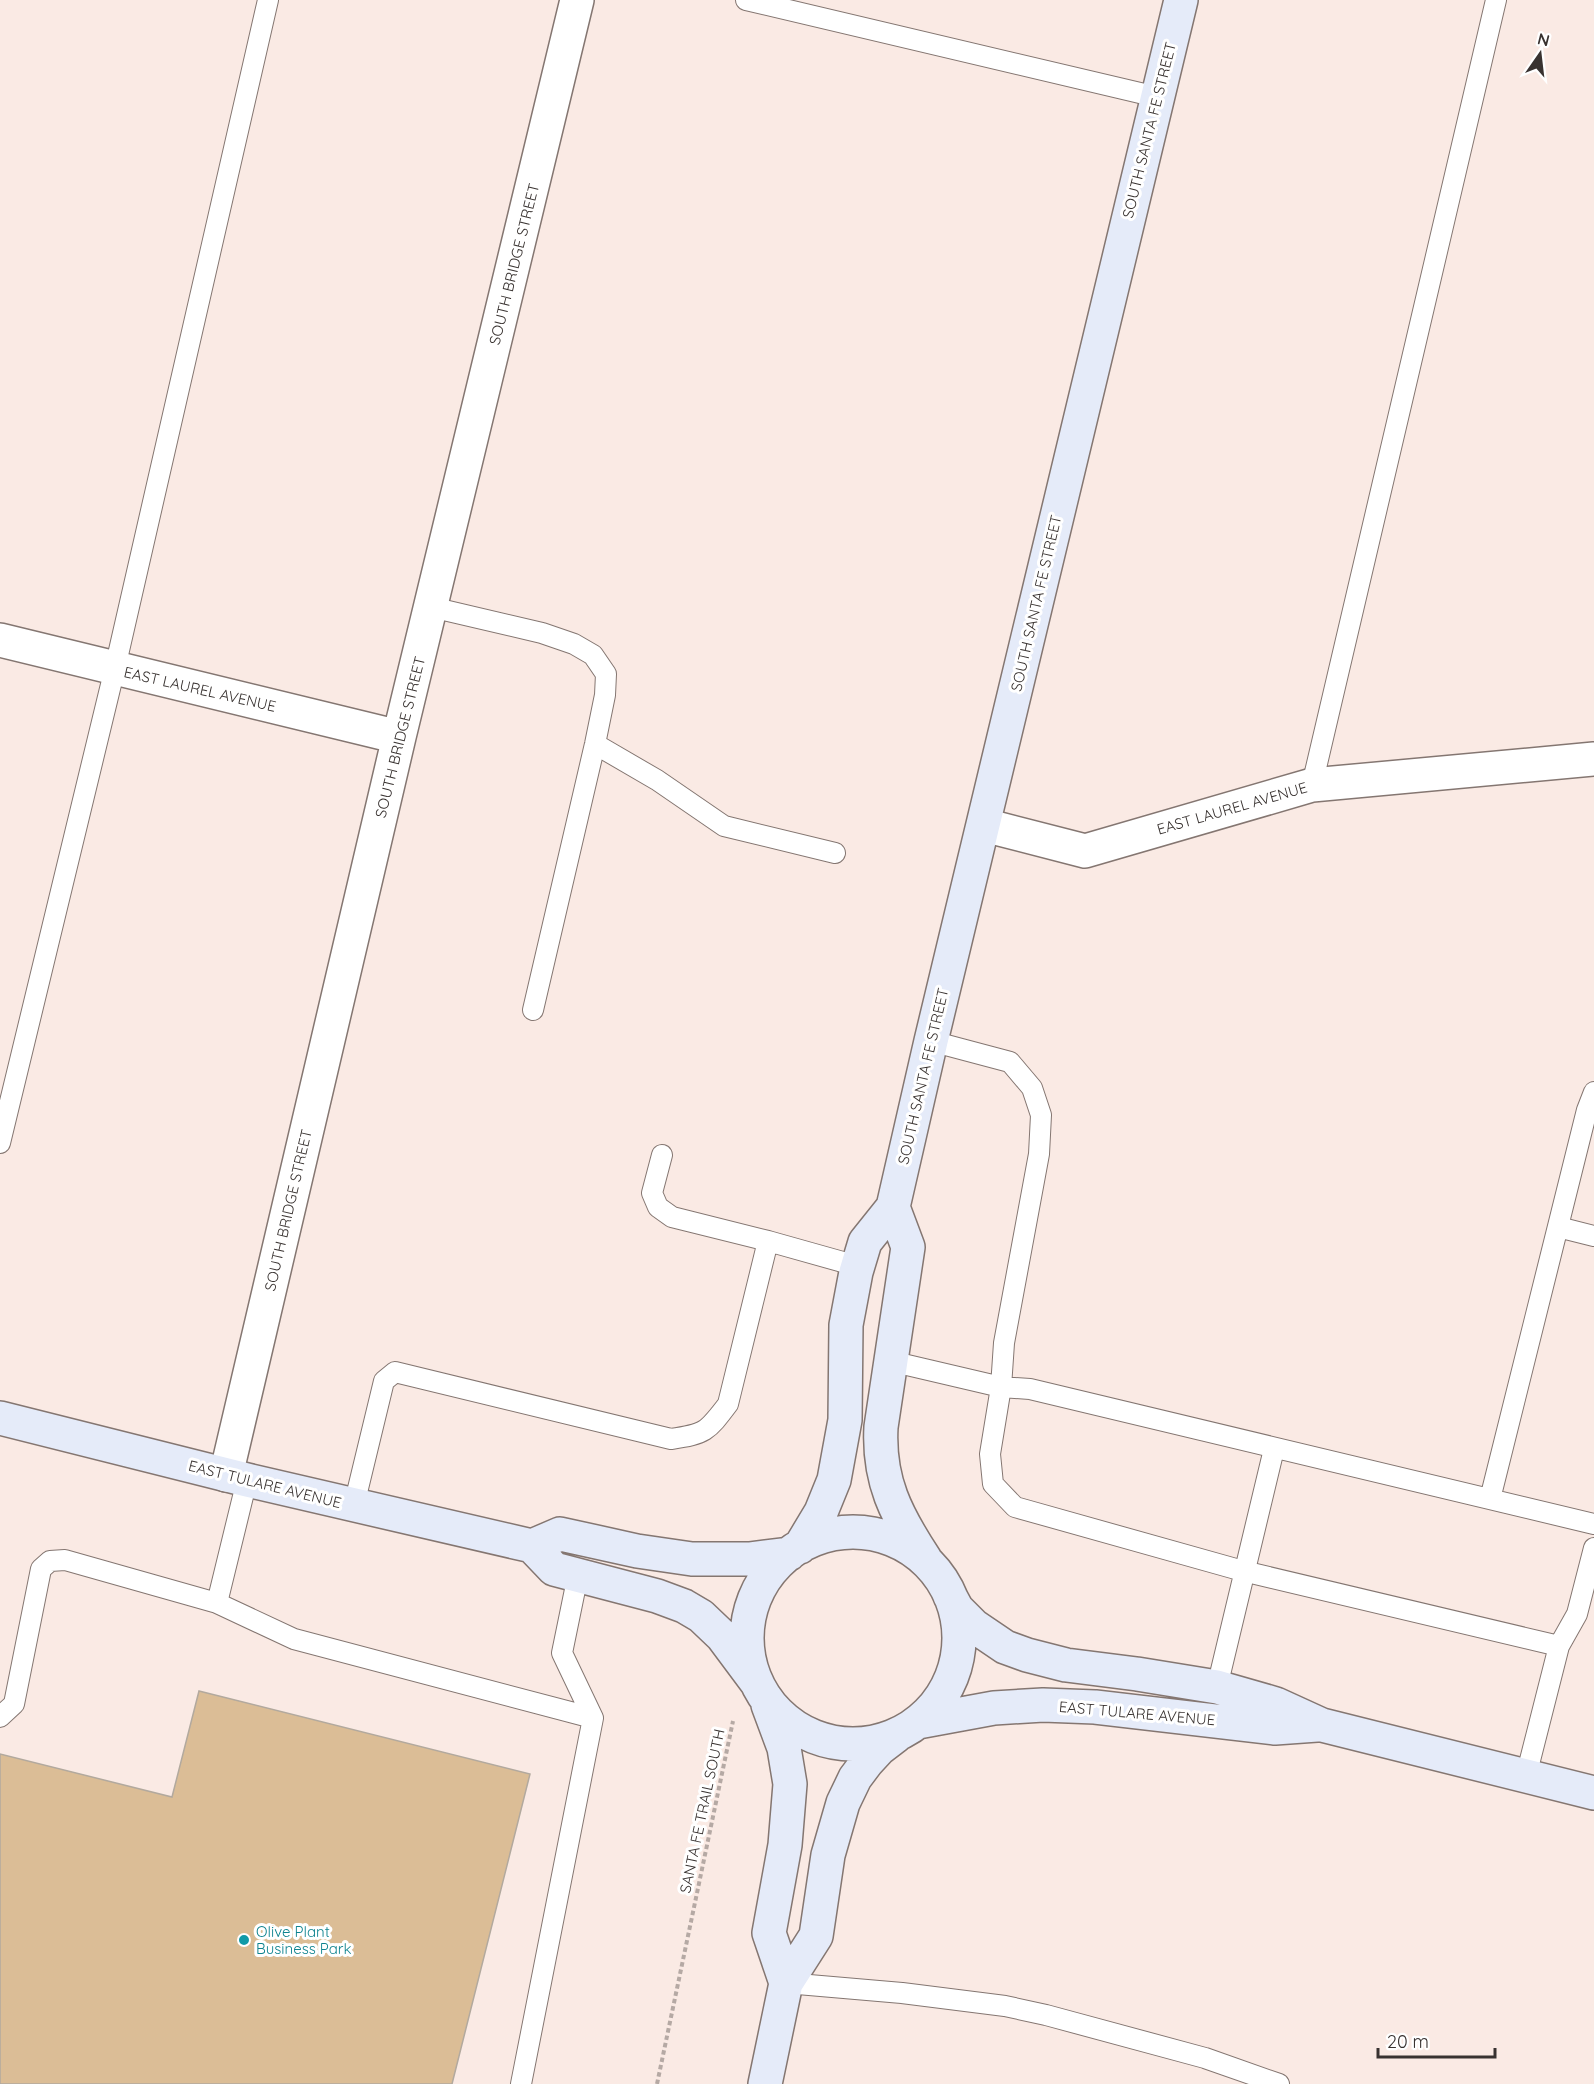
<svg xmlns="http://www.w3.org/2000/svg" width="1594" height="2084" font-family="Quicksand,sans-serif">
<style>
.building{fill:#dbbd96;stroke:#b2a99e;stroke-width:1.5}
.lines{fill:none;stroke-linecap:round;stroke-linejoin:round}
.lane-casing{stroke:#847671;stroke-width:22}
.street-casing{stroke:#847671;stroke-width:36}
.secondary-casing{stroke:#847671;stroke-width:36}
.path{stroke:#b5a9a4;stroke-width:4;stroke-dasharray:4.5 3;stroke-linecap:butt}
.lane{stroke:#fff;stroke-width:20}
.street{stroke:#fff;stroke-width:33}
.secondary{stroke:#e5ebf9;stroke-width:33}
.culture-dot{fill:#0f9aa8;stroke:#fff;stroke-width:2}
.labels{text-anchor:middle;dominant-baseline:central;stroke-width:6;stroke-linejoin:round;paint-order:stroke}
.street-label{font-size:15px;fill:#383230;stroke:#fff}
.culture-label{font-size:15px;fill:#0d838f;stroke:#fff;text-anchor:start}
</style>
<rect width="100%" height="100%" fill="#faeae4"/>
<path class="building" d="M199,1691L530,1774L452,2084H0V1754L172,1797Z"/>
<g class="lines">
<defs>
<path id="lane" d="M746,0L1157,97
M431,607L542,633L574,644L593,655L606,674L605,695L595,744L533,1010
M595,744L657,780L724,826L835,853
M1312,785L1496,0
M931,1041L1010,1062L1032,1088L1041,1115L1039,1154L1004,1343L1001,1387L990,1454L993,1484L1015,1507L1243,1571L1559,1646
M0,1143L115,668L268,0
M662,1155L652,1193L658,1207L672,1217L768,1241L857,1266
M1558,1227L1594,1236
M890,1361L1001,1387L1030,1389L1594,1524
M247,1480L217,1603L294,1639L593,1718
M1490,1499L1587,1110L1594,1092
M354,1505L384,1381L395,1372L671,1439C705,1434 707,1432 728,1404L768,1241
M1217,1687L1274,1449
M0,1717L14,1704L41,1569L50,1561L65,1560L217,1603
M1526,1776L1559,1646L1577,1614L1594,1548
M786,1983L902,1993L1005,2006L1046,2015L1205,2058L1279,2084
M521,2084L593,1718L562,1653L578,1575"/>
<path id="street" d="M0,640L399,737
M984,825L1085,851L1312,785L1594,759
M226,1475L399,737L577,0"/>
<path id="secondary" d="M893,1207L908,1247L881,1427C878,1480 896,1515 925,1559
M0,1418L247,1480L532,1546L554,1569L657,1596L684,1606L701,1616L722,1636L757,1683
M747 1638a106 106 0 1 1 212 0a106 106 0 1 1-212 0Z
M532,1546L560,1534L637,1551L692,1559H749L789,1554
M800,1547L821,1512L834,1480L845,1420L846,1325L856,1272L865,1242L893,1207L931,1041L1181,0
M950,1596L957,1609L974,1626L1005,1647L1027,1655L1066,1665L1137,1674L1217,1687L1276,1704L1322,1725L1594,1793
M768,1705L784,1748L790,1784L785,1845L769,1933L786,1983
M918,1722L994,1708L1043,1705L1095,1707L1275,1728L1317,1725
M765,2084L786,1983L816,1936L828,1855L843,1803L855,1778L867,1762L879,1749L896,1736"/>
</defs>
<use href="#lane" class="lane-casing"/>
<use href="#street" class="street-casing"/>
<use href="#secondary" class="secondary-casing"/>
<path class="path" d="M657,2084L733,1721"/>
<use href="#lane" class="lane"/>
<use href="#street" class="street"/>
<use href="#secondary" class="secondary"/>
</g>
<circle class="culture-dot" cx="244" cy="1940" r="6"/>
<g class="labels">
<g class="street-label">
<text transform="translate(1149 130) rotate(-76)">SOUTH SANTA FE STREET</text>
<text transform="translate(514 264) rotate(-76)">SOUTH BRIDGE STREET</text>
<text transform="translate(1036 603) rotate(-77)">SOUTH SANTA FE STREET</text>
<text transform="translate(200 689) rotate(13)">EAST LAUREL AVENUE</text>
<text transform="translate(400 737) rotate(-76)">SOUTH BRIDGE STREET</text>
<text transform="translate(1232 808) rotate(-16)">EAST LAUREL AVENUE</text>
<text transform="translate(923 1076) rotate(-77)">SOUTH SANTA FE STREET</text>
<text transform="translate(288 1210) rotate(-77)">SOUTH BRIDGE STREET</text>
<text transform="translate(265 1484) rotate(14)">EAST TULARE AVENUE</text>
<text transform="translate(1137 1713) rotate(5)">EAST TULARE AVENUE</text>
<text transform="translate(702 1811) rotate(-78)">SANTA FE TRAIL SOUTH</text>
</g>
<g class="culture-label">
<text x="256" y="1931">Olive Plant<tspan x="256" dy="17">Business Park</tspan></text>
</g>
</g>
<g transform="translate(1540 54) rotate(14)" stroke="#ffffff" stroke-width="4.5" paint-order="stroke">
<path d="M0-4.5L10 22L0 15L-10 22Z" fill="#383230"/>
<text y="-9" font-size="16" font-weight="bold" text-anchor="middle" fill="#383230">N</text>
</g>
<path d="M1378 2048v9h117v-9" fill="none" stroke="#383230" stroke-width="3"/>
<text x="1387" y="2048" font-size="18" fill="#383230" stroke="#ffffff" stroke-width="4.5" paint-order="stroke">20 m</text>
</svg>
